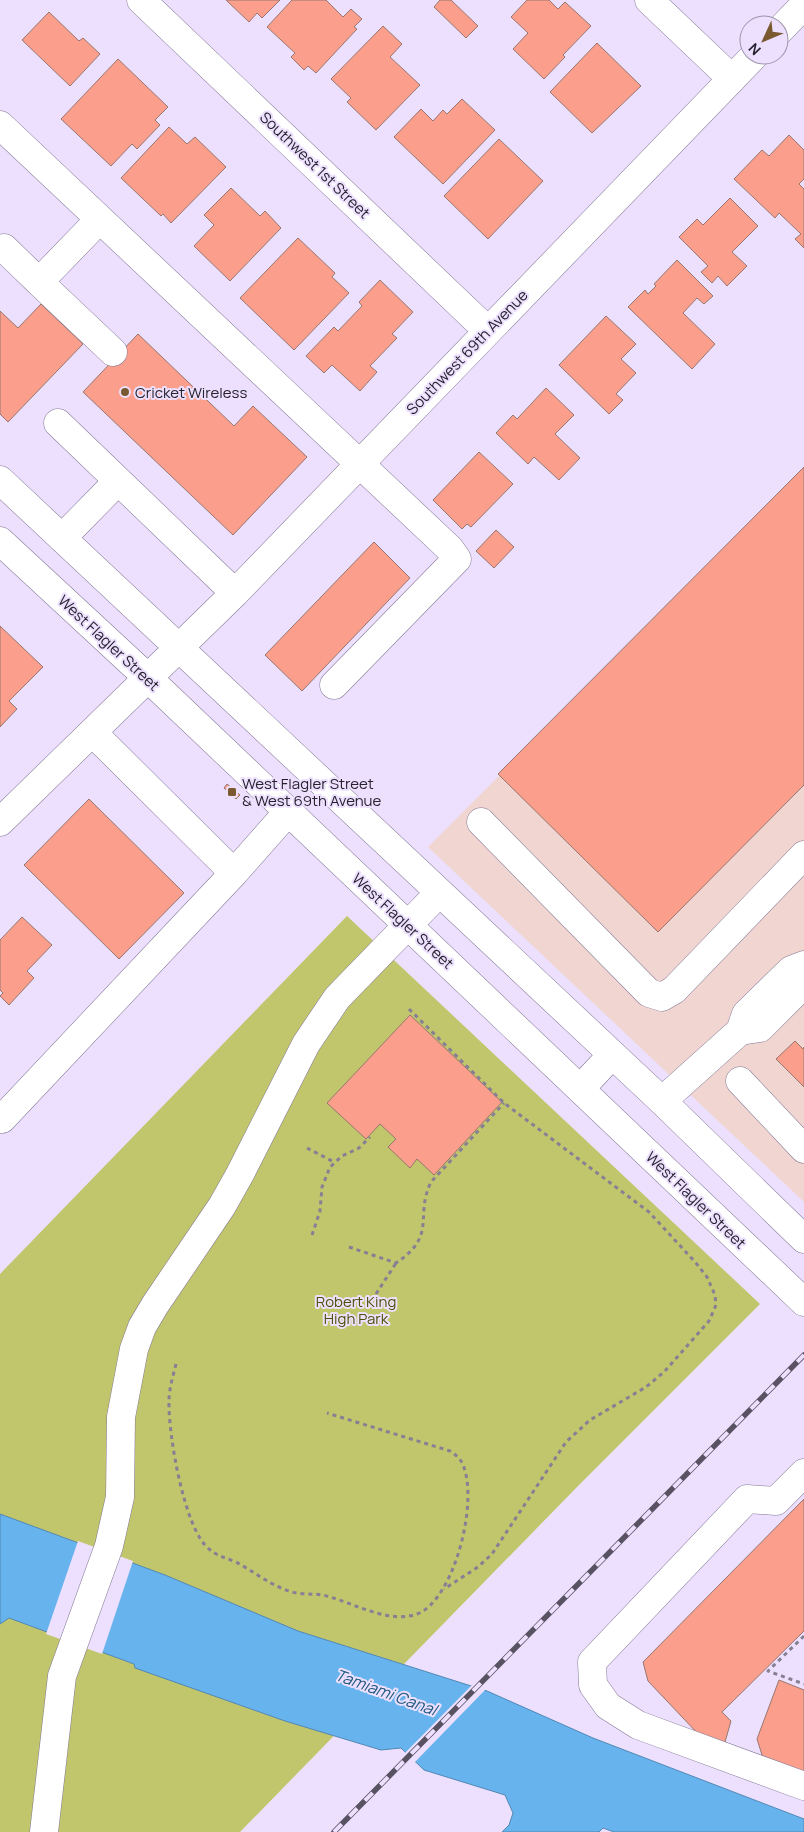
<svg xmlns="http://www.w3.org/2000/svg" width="804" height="1832" font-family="Manrope,sans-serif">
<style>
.industrial{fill:#f0d5d1}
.green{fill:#c1c56b}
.water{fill:#66b3ee;stroke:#5388b4}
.pier{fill:#ece0fe}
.building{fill:#fb9f8c;stroke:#97766f}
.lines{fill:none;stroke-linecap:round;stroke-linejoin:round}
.minor-casing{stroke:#847995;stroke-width:29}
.major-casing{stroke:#847995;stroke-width:29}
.path{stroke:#877f93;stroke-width:3;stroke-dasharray:4 4;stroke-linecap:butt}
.minor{stroke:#fff;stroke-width:28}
.major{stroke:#fff;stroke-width:28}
.rail-casing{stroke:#585262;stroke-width:5.5}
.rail{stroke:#ece0fe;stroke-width:4;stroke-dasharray:11;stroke-linecap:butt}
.poi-dot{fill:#7b5930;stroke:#ece0fe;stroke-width:2}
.labels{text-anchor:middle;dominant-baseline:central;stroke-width:4;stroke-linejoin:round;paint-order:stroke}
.street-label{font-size:15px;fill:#27232e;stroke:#ece0fe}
.poi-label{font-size:15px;fill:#27232e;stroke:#ece0fe;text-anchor:start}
.park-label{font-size:15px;fill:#4e5009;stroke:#ece0fe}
.water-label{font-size:16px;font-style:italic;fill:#20587f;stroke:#ece0fe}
</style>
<rect width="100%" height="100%" fill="#ece0fe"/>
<path class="industrial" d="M804,470V1202L428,847Z"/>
<path class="green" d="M347,916L760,1304L577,1487L240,1832H0V1274Z"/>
<path class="water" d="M0,1514L165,1575L298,1631L487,1691L593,1738L804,1819V1832H614L603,1828L599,1832H502L509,1825L513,1813L505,1795L424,1770L401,1748L381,1750L285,1721L135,1668L134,1664L9,1618L0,1624Z"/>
<path class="pier" d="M78,1541L133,1561L102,1654L46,1634Z
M473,1684L487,1688L414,1763L404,1754Z"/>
<path class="building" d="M226,0H280L262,18L257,13L249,22Z
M292,0H326L343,17L351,9L362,19L354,27L357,29L316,73L308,66L304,70L291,57L295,53L267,27Z
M440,0H451L478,26L466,38L434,7Z
M527,0H549L558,9L565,2L591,26L563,55L565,57L544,79L513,49L528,33L511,17Z
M49,12L79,41L83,38L100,54L70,86L22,40Z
M383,26L402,44L390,57L420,85L376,130L347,102L351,98L331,79Z
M597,43L641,86L592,133L550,92Z
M118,59L168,107L155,120L160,125L137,149L132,144L111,166L61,119Z
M462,99L495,130L443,184L394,137L421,109L433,121L443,110L447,114Z
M169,127L187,144L195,137L226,167L171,223L163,214L161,216L121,178Z
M789,135L804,150V179L799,184L804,189V248L795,239L801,234L779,213L775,218L734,179L762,150L769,156Z
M499,139L543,181L488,239L444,196Z
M231,188L260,216L265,211L281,228L230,281L194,246L214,225L204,215Z
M730,198L758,226L732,252L747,266L727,286L718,276L712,283L701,272L708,266L679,237L697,219L703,225Z
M298,238L335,273L332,277L349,293L294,350L240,298Z
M677,260L713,296L704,304L697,298L683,313L715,344L692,369L628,307L645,290L648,294L656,286L654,284Z
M380,280L413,312L392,334L397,338L370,366L377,372L360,391L332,365L324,373L306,356L334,327L338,331L362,306L359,302Z
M41,304L83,344L8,422L0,414V311L18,328Z
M606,316L636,344L621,359L636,373L616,394L623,400L609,414L559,365Z
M138,334L234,426L253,406L307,457L233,535L83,392Z
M546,388L574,415L555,434L580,458L559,480L534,457L528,464L496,433L513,415L517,419Z
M479,452L513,484L471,527L467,524L462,529L433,500Z
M804,467V785L658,932L498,774Z
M496,530L514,547L494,568L476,551Z
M374,542L410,578L302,691L265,655Z
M0,626L43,667L9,701L17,709L0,727Z
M227,784L240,795L236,799L224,788Z
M89,799L184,893L119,959L24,865Z
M22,917L52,945L27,971L34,978L9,1005L0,996L3,993L0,990V940Z
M410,1015L502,1102L434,1175L417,1159L410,1168L388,1147L396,1139L380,1124L366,1139L327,1103Z
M795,1041L803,1049L804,1047V1087L776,1059Z
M804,1499V1631L722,1712L731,1721L725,1742L701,1737L648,1681L643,1662Z
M779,1680L804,1690V1773L763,1758L757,1739Z"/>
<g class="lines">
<defs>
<path id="minor" d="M141,0L488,331
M649,0L732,79
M779,31L804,5
M0,125L450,549L457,559L334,685
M4,248L39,282L99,220
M39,282L113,352
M58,423L235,593
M62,538L118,481
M93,733L234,873L287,813
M0,822L235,593L755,55
M481,822L649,993L662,997L674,990L804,855
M804,965L791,970L746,1014L740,1031L760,1028L804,984
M740,1081L804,1149
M662,1101L740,1031
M2,1119L234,873
M804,1473L776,1501L747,1499L592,1662L593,1685L608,1706L638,1725L804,1786
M44,1832L62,1676L109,1546L120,1497L121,1417L134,1349L142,1327L155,1305L222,1206L240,1174L306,1044L337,998L439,893"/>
<path id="major" d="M0,480L662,1101L804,1239
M0,541L149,679L804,1302
M580,1089L612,1055"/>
</defs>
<use href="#minor" class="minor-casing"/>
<use href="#major" class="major-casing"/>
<path class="path" d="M409,1009L504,1103L649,1212L696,1263L707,1277L715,1295L716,1305L709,1321L664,1372L646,1387L590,1420L566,1442L492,1554L478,1567L444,1589
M307,1148L334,1162
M312,1235L320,1211L322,1187L330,1167L342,1156L359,1148L370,1137
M349,1247L396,1263C438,1235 414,1217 431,1182L504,1103
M376,1294L396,1263
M176,1364C173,1376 169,1389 169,1401C168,1433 184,1529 209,1549C217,1556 226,1558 236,1562C253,1571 270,1585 289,1591C302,1596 316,1592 330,1597C355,1604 390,1624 417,1614C455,1600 481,1495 461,1461C458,1456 454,1454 450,1451L327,1413
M804,1636L768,1671L804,1684"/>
<use href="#minor" class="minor"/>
<use href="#major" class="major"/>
<defs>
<path id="rail" d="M334,1832L804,1355"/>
</defs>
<use href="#rail" class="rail-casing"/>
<use href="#rail" class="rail"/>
</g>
<g class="poi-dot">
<circle cx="125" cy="392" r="5"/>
<rect x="227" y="787" width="10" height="10" rx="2.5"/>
</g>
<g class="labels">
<g class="street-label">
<text transform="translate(315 165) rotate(44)">Southwest 1st Street</text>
<text transform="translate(467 352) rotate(-46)">Southwest 69th Avenue</text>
<text transform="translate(109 643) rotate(43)">West Flagler Street</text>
<text transform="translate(403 921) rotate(43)">West Flagler Street</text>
<text transform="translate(696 1200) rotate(44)">West Flagler Street</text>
</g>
<g class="poi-label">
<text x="135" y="392">Cricket Wireless</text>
<text x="242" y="783">West Flagler Street<tspan x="242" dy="17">&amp; West 69th Avenue</tspan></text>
</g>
<g class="park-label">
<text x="356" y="1301">Robert King<tspan x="356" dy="17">High Park</tspan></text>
</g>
<g class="water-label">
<text transform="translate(386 1692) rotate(20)">Tamiami Canal</text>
</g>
</g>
<g transform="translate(764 40) rotate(226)"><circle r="24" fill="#ece0fe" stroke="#9d94ab"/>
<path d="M0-4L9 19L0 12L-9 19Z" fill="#7b5930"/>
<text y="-8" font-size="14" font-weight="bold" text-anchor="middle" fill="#27232e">N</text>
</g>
</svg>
